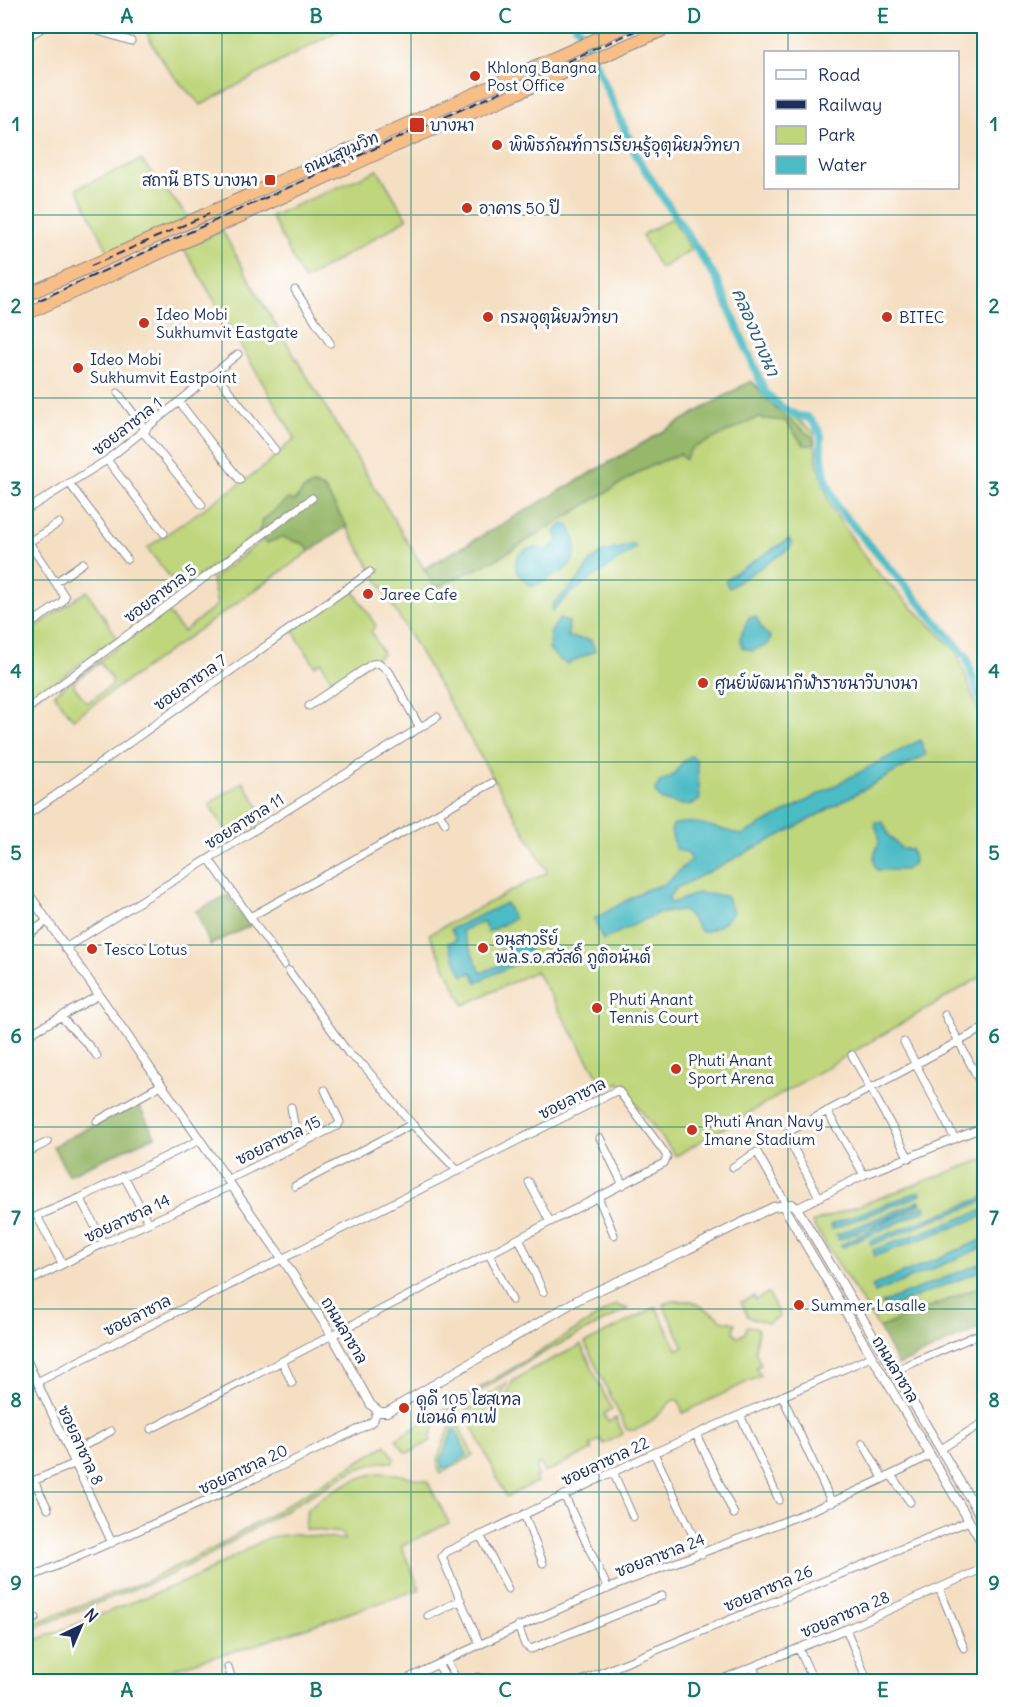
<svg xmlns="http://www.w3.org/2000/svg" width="1010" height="1707" font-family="Delius,'Playpen Sans Thai',sans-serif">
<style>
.green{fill:#bfd67b;stroke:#6d826c;stroke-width:1.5;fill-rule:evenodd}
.forest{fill:#97b76b;stroke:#597364;stroke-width:1.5}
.water{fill:#4cbbc4;stroke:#347591;stroke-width:1.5}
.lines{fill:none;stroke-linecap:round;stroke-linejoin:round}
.canal{stroke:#4cbbc4;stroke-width:8}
.minor-casing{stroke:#888790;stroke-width:9}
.tertiary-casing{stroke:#888790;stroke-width:10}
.trunk-casing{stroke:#888790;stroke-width:14}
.minor{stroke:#fff;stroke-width:7}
.tertiary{stroke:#fff;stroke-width:8}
.trunk{stroke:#f7be88;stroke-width:12}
.rail{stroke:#1b2f5e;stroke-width:2;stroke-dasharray:9 4.5;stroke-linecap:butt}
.grid{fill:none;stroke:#0f766e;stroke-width:1.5;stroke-opacity:0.55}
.poi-dot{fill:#c8321e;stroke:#fff;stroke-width:2}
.labels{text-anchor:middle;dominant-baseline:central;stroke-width:6;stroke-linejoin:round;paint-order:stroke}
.poi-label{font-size:16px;fill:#1b2f5e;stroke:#fff;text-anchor:start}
.street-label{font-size:16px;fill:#1b2f5e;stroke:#fff}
.water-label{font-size:18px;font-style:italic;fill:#2c6082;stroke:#fff}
.neatline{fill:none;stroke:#0f766e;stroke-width:2}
.grid-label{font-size:20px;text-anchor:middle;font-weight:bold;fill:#0f766e}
</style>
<rect width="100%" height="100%" fill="#fff"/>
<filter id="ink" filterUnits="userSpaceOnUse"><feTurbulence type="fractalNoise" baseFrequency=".0167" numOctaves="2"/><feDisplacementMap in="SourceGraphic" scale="12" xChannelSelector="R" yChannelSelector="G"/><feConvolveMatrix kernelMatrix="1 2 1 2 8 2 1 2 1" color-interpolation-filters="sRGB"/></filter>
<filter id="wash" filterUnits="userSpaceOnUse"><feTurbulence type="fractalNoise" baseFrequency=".008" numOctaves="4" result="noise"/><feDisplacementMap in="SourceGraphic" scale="24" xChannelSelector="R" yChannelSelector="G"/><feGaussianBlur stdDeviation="1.35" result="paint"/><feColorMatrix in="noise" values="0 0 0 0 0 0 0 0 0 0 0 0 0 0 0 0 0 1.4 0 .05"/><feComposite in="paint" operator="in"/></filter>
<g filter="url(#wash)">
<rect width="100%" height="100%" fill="#f5dfc3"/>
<path class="green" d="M144,26H346L201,105C175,79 158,60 144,26Z
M141,160L190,219L109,253L77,188Z
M378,170L407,219L304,280L271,216Z
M672,218L691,250L660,269L642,235Z
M222,230L263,304L424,569L751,381L814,433L817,462L830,506L871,566L957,652L979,714L984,722V975L676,1156L619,1082L606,1090L536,971L464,1005L429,934L548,872L324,488L304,489C292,510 267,510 259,532L180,590L147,548L261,469L295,438L184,249Z
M282,537L304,544L310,551L73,719L54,694L167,611L183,632L217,605L212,579L262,540L267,543ZM100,663L112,679V685L87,703L74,686V681Z
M352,588L376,626L371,631L383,654L334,685L321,662L315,666L293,631Z
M87,591L117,637L26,704V634Z
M243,782L266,818L232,840L209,804Z
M984,1159V1285L879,1328L812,1223Z
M768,1293L780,1317L768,1323L748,1317L741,1302L754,1296L755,1300Z
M674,1301H692L718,1316L721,1320L735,1323L733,1332L738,1337L745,1333L747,1326L755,1327L758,1330L755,1351L761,1365L756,1367L760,1376L683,1413L678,1400H673C661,1411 645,1433 627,1430L585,1343L656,1307L677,1349L684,1347L663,1304Z
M616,1305L628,1309L535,1357L451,1409L444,1416L440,1414L433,1419L436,1424L430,1437L431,1441L410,1452H405L396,1439Z
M581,1345L612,1410L604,1414L608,1422L616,1418L623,1434L604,1444L601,1439L590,1445L592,1450L544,1473L542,1465L538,1464L536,1469L538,1475L535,1478L537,1482L506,1497L467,1414V1410L507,1383L500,1401L505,1402L512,1382L532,1369Z
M457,1421L473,1456L440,1474C432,1463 447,1435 452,1423Z
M386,1445L394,1458L393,1462H380L354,1470L207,1556L167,1576L26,1631V1626L144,1582L218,1546Z
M377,1473L396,1474L427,1481L449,1523L401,1546L420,1589L249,1647L201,1660L139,1681H26V1644L199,1576L269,1537L295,1534L344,1540L343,1533L305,1529L307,1510C324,1493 355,1478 377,1473Z"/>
<path class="forest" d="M751,381L777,410L812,437L814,445H804L785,421L757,418L691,449L685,460L680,454L646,468L497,559L435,588L424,569Z
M313,485L324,488L347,526L310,551L304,544L282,537L267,543L262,540L259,532L263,520L288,499L295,501L304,489Z
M228,895L250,926L210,945L196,911Z
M137,1103L155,1136L68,1175L53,1146Z
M984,1285V1326L898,1365L879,1328Z"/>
<path class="water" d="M562,524C571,525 572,529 574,537C583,567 555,577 532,586C528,582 521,578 518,573C508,556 531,541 545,551L558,541L555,531Z
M789,539L792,544L789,549L729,588L725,581L730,576Z
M633,544L636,548L571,593L552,611V605L580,578L592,560L601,553Z
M749,617H756L764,632L771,637L767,645L752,651L742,647L740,638Z
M559,619L569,622L568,637L591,640L595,651L567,664L558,659L549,649L550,634Z
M920,740L926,755L796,827L675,889L668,898L672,903L698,893L726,896L733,912C726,923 715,929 702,932C695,926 690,911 679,911C672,910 666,914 658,913L603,940L594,919L645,890L665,884L692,859L687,853L675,849L671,830L673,825C694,817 721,830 742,835Z
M691,756L695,758L697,762L700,799C691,810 674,803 662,800L655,792C659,777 665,782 673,775C680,768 681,761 691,756Z
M875,822H883L889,836L902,849H911L914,859L913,864L905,870H877C868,854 881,849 879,836C878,830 875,829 875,822Z
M506,903L514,919L488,932L483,922L462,931L481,973L502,964L497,953L524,941L532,956L477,982L472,972L463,976L448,943L456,940L451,929Z
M920,1191L921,1195L832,1229L830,1225Z
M984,1197V1201L871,1245L870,1241Z
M920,1201L921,1204L839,1240L836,1235Z
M925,1206L926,1210L843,1247L841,1245L893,1218Z
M984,1210V1216L875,1256L873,1250Z
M984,1239V1247L875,1293L872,1286Z
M984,1262V1270L885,1309L882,1303Z
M455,1429L467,1455L448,1468H442L441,1460L453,1430Z"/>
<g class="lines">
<path class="canal" d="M576,26L581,31L638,159L717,280L765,392L781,407L798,416L807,417L814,423L821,435V451L825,476L837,507L966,656L984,712"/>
</g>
</g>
<g filter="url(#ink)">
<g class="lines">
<defs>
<path id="minor" d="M82,26L131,41
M26,38L45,26
M295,290L330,343
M215,373L275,450
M118,393L146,430
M179,402L240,480
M143,432L202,505
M107,460L164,533
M69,483L127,559
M26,510L107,460L238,354
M26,538L65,597L61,603L26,627
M29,542L59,523
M56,582L83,563
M309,706L372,664L379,663L390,673L420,728
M26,710L312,498
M439,813L445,823
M26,816L370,572
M209,859L284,965
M250,917L492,783
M26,936L47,921
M65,948L437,717
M289,971L349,1054L364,1066L412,1124L458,1171
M945,1015L984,1090
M61,1016C73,1032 86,1040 97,1056
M26,1036L99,995
M904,1042L955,1139
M852,1055L909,1158
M291,1107L294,1124L303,1143
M827,1111L864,1175
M97,1121L161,1085
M600,1138L623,1185
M26,1153L48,1142
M733,1167L757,1152L786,1204
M124,1176L149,1223
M227,1180L337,1126L340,1122L325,1090
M529,1182L550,1222
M295,1186L412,1124
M598,1197L614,1235
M819,1197L787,1136L788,1132L984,1028
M80,1198L104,1243
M797,1208L864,1175L984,1127
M519,1238L543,1292
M489,1254L512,1300
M62,1263L37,1216L80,1198L200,1140
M36,1278L104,1243L231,1186
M26,1358L112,1543
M282,1361L292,1383
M894,1371L984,1332
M37,1382L618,1090L665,1153L667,1157L664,1163L151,1429
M782,1396L832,1503
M740,1415L779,1500
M696,1434L734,1514
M863,1443L883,1478
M941,1449L984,1422
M71,1453L111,1431
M654,1453L702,1554
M613,1472L633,1517
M891,1475L910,1502
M34,1481L48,1509
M26,1484L76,1463
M564,1495L608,1589
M524,1514L543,1563
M480,1535L508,1589
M26,1579C141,1530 256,1480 369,1424L374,1420L377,1410
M939,1588L964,1648
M428,1616L461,1600
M26,1623L36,1618
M518,1626L525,1645L531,1649L662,1596
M846,1629L868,1682
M480,1645L442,1557L446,1552L649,1455L871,1357
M799,1649L814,1682
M446,1660L458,1682
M438,1664L448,1682
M228,1667L233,1682
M753,1667L759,1682
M400,1682C468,1650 537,1617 607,1589C715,1546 827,1511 930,1455
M466,1682L478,1677L482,1682
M579,1682L969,1521
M715,1682L846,1629L984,1568"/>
<path id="tertiary" d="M26,890L282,1258L332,1335L371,1405L380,1412H387L579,1299L685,1251L773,1207L792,1204L797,1208L984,1522
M783,1206L984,1546"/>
<path id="trunk" d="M26,295L626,26
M26,314L374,155L672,26"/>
</defs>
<use href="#minor" class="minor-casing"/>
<use href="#tertiary" class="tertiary-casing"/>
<use href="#trunk" class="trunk-casing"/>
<use href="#minor" class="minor"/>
<use href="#tertiary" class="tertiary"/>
<use href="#trunk" class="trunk"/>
<path class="rail" d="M91,266L209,214
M26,306L646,26"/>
</g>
</g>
<path class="grid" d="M222,26V1682M411,26V1682M599,26V1682M788,26V52M788,188V1682M26,215H984M26,398H984M26,580H984M26,762H984M26,945H984M26,1127H984M26,1309H984M26,1492H984"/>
<g class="poi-dot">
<circle cx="475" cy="76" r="6"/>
<rect x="409" y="117" width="16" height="16" rx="3"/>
<circle cx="497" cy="145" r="6"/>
<rect x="264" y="174" width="12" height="12" rx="3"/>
<circle cx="467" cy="208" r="6"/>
<circle cx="488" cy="317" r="6"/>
<circle cx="887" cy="317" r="6"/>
<circle cx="144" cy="323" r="6"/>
<circle cx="78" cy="368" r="6"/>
<circle cx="368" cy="594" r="6"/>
<circle cx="703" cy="683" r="6"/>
<circle cx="483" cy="948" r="6"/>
<circle cx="92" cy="949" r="6"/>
<circle cx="597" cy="1008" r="6"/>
<circle cx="676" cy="1069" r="6"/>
<circle cx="692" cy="1130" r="6"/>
<circle cx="799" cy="1305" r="6"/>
<circle cx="404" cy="1408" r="6"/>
</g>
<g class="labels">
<g class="poi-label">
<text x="487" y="67">Khlong Bangna<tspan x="487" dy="18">Post Office</tspan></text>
<text x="430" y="125">บางนา</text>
<text x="509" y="145">พิพิธภัณฑ์การเรียนรู้อุตุนิยมวิทยา</text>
<text x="258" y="180" text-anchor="end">สถานี BTS บางนา</text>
<text x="479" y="208">อาคาร 50 ปี</text>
<text x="156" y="314">Ideo Mobi<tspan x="156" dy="18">Sukhumvit Eastgate</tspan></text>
<text x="500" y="317">กรมอุตุนิยมวิทยา</text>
<text x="899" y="317">BITEC</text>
<text x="90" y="359">Ideo Mobi<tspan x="90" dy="18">Sukhumvit Eastpoint</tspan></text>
<text x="380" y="594">Jaree Cafe</text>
<text x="715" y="683">ศูนย์พัฒนากีฬาราชนาวีบางนา</text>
<text x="495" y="939">อนุสาวรีย์<tspan x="495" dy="18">พล.ร.อ.สวัสดิ์ ภูติอนันต์</tspan></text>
<text x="104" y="949">Tesco Lotus</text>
<text x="609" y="999">Phuti Anant<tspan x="609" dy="18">Tennis Court</tspan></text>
<text x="688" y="1060">Phuti Anant<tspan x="688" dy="18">Sport Arena</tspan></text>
<text x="704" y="1121">Phuti Anan Navy<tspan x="704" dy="18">Imane Stadium</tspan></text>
<text x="811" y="1305">Summer Lasalle</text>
<text x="416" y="1399">ดูดี 105 โฮสเทล<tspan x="416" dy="18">แอนด์ คาเฟ่</tspan></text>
</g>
<g class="street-label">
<text transform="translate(341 152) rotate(-24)">ถนนสุขุมวิท</text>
<text transform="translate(127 426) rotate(-38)">ซอยลาซาล 1</text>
<text transform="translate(160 593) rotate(-37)">ซอยลาซาล 5</text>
<text transform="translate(190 682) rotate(-35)">ซอยลาซาล 7</text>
<text transform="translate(244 821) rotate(-32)">ซอยลาซาล 11</text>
<text transform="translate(572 1098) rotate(-27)">ซอยลาซาล</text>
<text transform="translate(278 1140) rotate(-26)">ซอยลาซาล 15</text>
<text transform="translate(127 1218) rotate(-25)">ซอยลาซาล 14</text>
<text transform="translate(137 1315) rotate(-27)">ซอยลาซาล</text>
<text transform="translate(345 1330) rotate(59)">ถนนลาซาล</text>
<text transform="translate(896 1369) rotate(59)">ถนนลาซาล</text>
<text transform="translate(81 1445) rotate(65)">ซอยลาซาล 8</text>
<text transform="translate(605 1461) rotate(-25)">ซอยลาซาล 22</text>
<text transform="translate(243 1469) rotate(-25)">ซอยลาซาล 20</text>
<text transform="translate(660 1555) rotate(-21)">ซอยลาซาล 24</text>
<text transform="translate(768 1588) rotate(-23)">ซอยลาซาล 26</text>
<text transform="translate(845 1614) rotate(-23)">ซอยลาซาล 28</text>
</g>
<g class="water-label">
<text transform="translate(756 332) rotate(67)">คลองบางนา</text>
</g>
</g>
<rect width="1010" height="1707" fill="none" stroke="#fff" stroke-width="66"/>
<rect x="764" y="51" width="195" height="138" fill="#ffffff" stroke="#a4acbf" stroke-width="1.5"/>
<rect x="776" y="70" width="30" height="9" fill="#ffffff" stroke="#a4acbf" stroke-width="1.5"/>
<text x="818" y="81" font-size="18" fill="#1b2f5e">Road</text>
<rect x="776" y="100" width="30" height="9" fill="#1b2f5e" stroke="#a4acbf" stroke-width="1.5"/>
<text x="818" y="111" font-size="18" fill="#1b2f5e">Railway</text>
<rect x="776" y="126" width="30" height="18" fill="#bfd67b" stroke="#a4acbf" stroke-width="1.5"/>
<text x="818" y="141" font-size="18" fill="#1b2f5e">Park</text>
<rect x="776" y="156" width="30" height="18" fill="#4cbbc4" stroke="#a4acbf" stroke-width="1.5"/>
<text x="818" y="171" font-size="18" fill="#1b2f5e">Water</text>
<g transform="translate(81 1626) rotate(44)" stroke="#ffffff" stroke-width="4.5" paint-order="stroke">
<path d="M0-4.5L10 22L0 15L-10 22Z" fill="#1b2f5e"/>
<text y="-9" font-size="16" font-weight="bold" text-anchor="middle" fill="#1b2f5e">N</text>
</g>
<rect x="33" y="33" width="944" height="1641" class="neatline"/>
<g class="grid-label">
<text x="127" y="23">A</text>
<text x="316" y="23">B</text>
<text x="505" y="23">C</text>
<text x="694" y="23">D</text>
<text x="883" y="23">E</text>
<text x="16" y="131">1</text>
<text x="994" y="131">1</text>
<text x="16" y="313">2</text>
<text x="994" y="313">2</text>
<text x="16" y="496">3</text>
<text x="994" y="496">3</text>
<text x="16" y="678">4</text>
<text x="994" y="678">4</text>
<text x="16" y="860">5</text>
<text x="994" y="860">5</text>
<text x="16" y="1043">6</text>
<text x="994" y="1043">6</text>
<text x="16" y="1225">7</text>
<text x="994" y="1225">7</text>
<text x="16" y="1407">8</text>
<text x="994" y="1407">8</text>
<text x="16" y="1590">9</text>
<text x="994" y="1590">9</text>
<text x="127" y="1697">A</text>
<text x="316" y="1697">B</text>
<text x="505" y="1697">C</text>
<text x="694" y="1697">D</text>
<text x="883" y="1697">E</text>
</g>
</svg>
